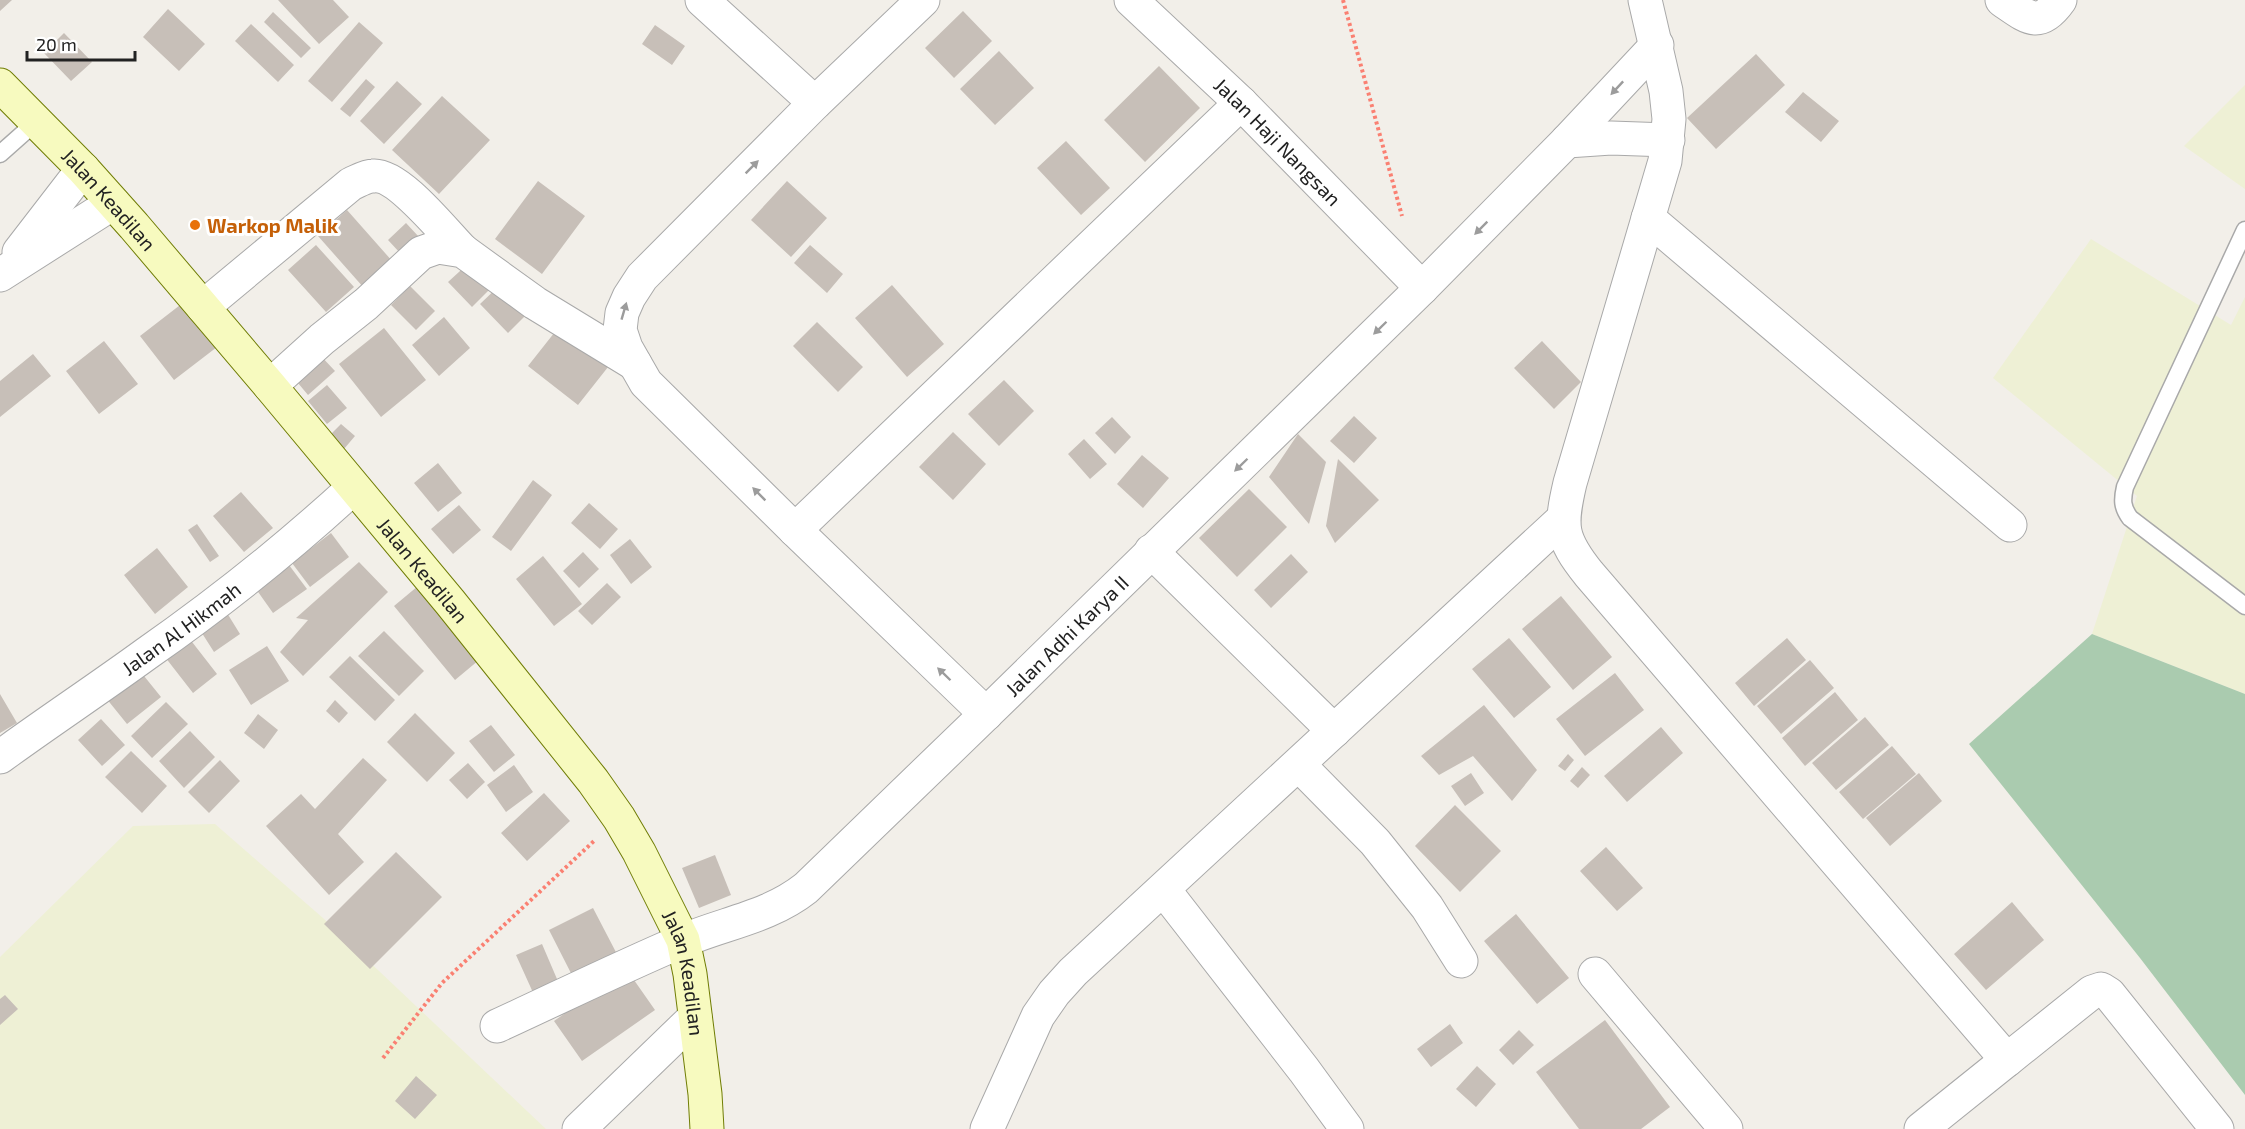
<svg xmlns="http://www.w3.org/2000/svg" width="2245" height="1129" font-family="'Exo 2',sans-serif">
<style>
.farmland{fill:#eef0d5}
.cemetery{fill:#aacbaf}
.building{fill:#c7bfb8}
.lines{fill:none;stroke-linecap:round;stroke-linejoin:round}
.service-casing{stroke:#a9a9a9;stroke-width:19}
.minor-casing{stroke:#a9a9a9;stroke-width:35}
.secondary-casing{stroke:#707d05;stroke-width:35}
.path{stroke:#fa8072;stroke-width:4;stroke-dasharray:3 3;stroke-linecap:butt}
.service{stroke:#fff;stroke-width:16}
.minor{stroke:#fff;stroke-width:33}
.secondary{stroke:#f7fabf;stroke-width:33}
.oneway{fill:#9c9c9c}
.food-dot{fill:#e8710a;stroke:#fff;stroke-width:2}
.labels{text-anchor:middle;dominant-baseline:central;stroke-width:6;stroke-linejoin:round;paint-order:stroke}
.street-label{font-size:20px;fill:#222;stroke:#fff}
.food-label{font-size:20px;font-weight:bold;fill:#c56008;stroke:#fff;text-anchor:start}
</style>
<rect width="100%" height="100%" fill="#f2efe9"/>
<path class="farmland" d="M2245,85V189L2184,146Z
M2091,239L2231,325L2245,297V694L2092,634L2137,496L1993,378Z
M215,824L323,918L546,1129H0V957L133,826Z"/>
<path class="cemetery" d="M2092,634L2245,694V1095L2140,958L1969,744Z"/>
<path class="building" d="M0,0H12L0,11Z
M278,0H333L349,17L319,44Z
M168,9L205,44L179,71L143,37Z
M963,11L992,41L954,78L925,48Z
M273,12L311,48L301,58L264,22Z
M359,22L383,43L332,102L308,81Z
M251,24L294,65L278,82L235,41Z
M655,25L685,46L672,65L642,44Z
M64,33L92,62L71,81L44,53Z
M999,51L1034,88L995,125L960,89Z
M1756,54L1785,85L1716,149L1687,118Z
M1159,66L1200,108L1145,162L1104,120Z
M366,79L375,87L350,117L340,109Z
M397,81L422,104L384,144L360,121Z
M1803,92L1839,121L1821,142L1785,112Z
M442,96L490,140L439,194L392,150Z
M1066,141L1110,188L1081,215L1037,168Z
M538,181L585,216L542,274L495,239Z
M787,181L827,218L791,257L751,220Z
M347,210L393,262L364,288L318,236Z
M406,223L419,237L401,254L388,240Z
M316,245L354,287L326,312L288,270Z
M810,245L843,274L827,293L794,263Z
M471,261L494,285L472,307L448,282Z
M501,284L528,313L508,333L480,304Z
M892,285L944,344L907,377L855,318Z
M410,286L435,311L416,330L391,305Z
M184,302L217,347L174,380L140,336Z
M444,317L470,348L439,376L412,345Z
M817,322L863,367L838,392L793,346Z
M562,323L612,362L578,405L528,366Z
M384,328L426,380L381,417L339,364Z
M104,341L138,384L99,414L66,371Z
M1542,341L1581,382L1554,409L1514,368Z
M33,354L51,376L0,417V381Z
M319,354L335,371L308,395L293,377Z
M1004,380L1034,411L999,446L968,414Z
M327,385L347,408L327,424L308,401Z
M1354,416L1377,438L1354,463L1330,441Z
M1112,417L1131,437L1115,454L1095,433Z
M341,424L355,436L344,449L329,436Z
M953,432L986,464L953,500L919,467Z
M1298,434L1326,462L1309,524L1269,477Z
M1084,439L1107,464L1090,479L1068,454Z
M1142,455L1169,478L1143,508L1117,484Z
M1338,459L1379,500L1335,543L1326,526Z
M438,463L462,493L438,512L414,483Z
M533,480L552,495L511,551L492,537Z
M1249,489L1287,527L1237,577L1199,538Z
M241,492L273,528L244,552L213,516Z
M589,503L618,529L600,549L571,523Z
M459,505L481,530L453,554L431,529Z
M197,524L219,556L210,562L188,530Z
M331,533L349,557L310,587L292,563Z
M630,539L652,567L631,584L610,555Z
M157,548L188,587L155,614L124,575Z
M583,552L599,569L579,588L563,571Z
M1291,554L1308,572L1271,608L1254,590Z
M543,556L582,604L554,626L516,579Z
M359,562L388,592L303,676L280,652L308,620L296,618Z
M289,565L307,589L273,613L256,589Z
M607,583L621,597L592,625L578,611Z
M418,586L479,660L455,680L394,606Z
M1561,596L1612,657L1573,690L1522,629Z
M227,613L240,634L214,652L200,630Z
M384,631L424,671L399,696L358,656Z
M189,638L217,674L193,693L165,657Z
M1509,638L1551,687L1514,718L1472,669Z
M1787,638L1806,660L1754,706L1735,683Z
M267,646L289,681L251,705L229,670Z
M350,656L395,700L375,721L329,677Z
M1810,660L1834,688L1781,734L1757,706Z
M140,671L161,697L127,724L106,698Z
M1615,673L1644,710L1585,756L1556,719Z
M1835,692L1858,720L1805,766L1782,738Z
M0,694L17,723L0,733Z
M335,700L348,713L339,723L326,711Z
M166,702L188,724L152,758L131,736Z
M1484,705L1537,770L1512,801L1473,756L1439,775L1421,756Z
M415,713L455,753L427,782L387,742Z
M258,714L278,730L264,749L244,733Z
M1865,717L1889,745L1836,790L1812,763Z
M101,719L125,745L102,766L78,740Z
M491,725L515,755L494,772L469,741Z
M1661,727L1683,753L1627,802L1604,776Z
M190,731L215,757L184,788L159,761Z
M1892,746L1916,774L1863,819L1839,792Z
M131,751L167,786L142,813L105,777Z
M1568,754L1574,760L1565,771L1558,766Z
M363,758L387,780L338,834L364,862L329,895L266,826L301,794L315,809Z
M220,760L240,781L209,813L188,792Z
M468,763L485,782L467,799L449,780Z
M514,765L533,792L506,812L487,785Z
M1582,767L1590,775L1578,788L1570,781Z
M1471,773L1484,793L1465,806L1451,786Z
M1919,773L1942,801L1890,846L1866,818Z
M544,793L570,821L527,861L501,833Z
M1455,805L1501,851L1460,892L1415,846Z
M1606,847L1643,888L1617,911L1580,871Z
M396,852L442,897L370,969L324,924Z
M715,855L731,895L699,908L682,868Z
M2012,902L2044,940L1986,990L1954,954Z
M593,908L619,958L575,981L549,930Z
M1516,914L1569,978L1537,1004L1484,941Z
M542,944L560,986L535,997L516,955Z
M627,970L655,1010L582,1061L554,1021Z
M5,995L18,1009L0,1025V999Z
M1605,1020L1670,1107L1641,1129H1579L1536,1072Z
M1450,1024L1463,1043L1431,1067L1417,1049Z
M1519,1030L1534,1045L1513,1065L1499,1050Z
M1477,1066L1496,1084L1476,1107L1456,1089Z
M416,1076L437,1095L415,1119L395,1101Z"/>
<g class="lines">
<defs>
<path id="service" d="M0,154L36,122
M2245,230L2125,487C2122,500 2122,507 2130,518L2245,606"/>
<g id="minor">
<path d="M702,0L815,103"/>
<path d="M923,0L815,103L642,277L629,297L622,313L620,330L626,348L646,383L795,530L986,714"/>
<path id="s1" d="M1131,0L1241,103L1422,288"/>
<path d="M1645,0L1666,91L1669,119L1665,161L1570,483C1560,526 1560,538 1589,574L2007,1060L2092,992L2101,989L2109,994L2217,1129"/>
<path d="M2002,0C2027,17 2039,30 2060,0"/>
<path d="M1567,141L1611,138L1668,140"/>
<path d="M1648,218L2010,525"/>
<path d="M19,252L83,169"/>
<path d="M0,275L113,203"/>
<path d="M203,307L351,184C358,181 366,176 373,176C398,173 445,233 463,251"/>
<path d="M270,386L322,339L366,304L421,253L438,247L463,251L535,303L635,364"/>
<path d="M795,530L1241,103"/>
<path d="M1151,551L1334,731"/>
<path id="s2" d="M0,757C48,722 98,689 146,654C219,603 288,548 353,488"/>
<path d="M1299,765L1375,842L1427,907L1461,961"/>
<path d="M1164,890L1304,1070L1347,1129"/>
<path d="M1595,974L1726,1129"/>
<path id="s3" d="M497,1026C558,998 619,968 680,942C723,923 768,918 806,888L986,714L1422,288L1567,141L1657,45"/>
<path d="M579,1129L695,1017"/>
<path d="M987,1129L1038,1016L1054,993L1073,972L1563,519"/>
<path d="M1921,1129L2007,1060"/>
</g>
<g id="secondary">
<path id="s4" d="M0,85L83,169L134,226L270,386L450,602L593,781L619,818L639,852L683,940L690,974L705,1094L707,1129"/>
</g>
</defs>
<use href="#service" class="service-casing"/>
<use href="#minor" class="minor-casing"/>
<use href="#secondary" class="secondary-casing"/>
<path class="path" d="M1343,0L1402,216
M383,1058L442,983L594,841"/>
<use href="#service" class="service"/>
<use href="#minor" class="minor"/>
<use href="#secondary" class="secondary"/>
</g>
<defs><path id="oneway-solid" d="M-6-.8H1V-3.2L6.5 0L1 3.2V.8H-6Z" transform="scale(1.5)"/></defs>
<g class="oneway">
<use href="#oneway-solid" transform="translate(1617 88) rotate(133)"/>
<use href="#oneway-solid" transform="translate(752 167) rotate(-45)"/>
<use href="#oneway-solid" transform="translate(1481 228) rotate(135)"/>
<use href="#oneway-solid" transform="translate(624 311) rotate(-74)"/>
<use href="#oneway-solid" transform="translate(1380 328) rotate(136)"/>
<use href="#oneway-solid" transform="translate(1241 465) rotate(136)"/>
<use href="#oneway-solid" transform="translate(759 494) rotate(-135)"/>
<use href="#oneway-solid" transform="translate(944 674) rotate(-136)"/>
</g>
<circle class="food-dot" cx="195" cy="225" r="6"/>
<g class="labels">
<g class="street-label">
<text stroke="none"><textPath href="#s1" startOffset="204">Jalan Haji Nangsan</textPath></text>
<text stroke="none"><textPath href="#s4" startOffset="158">Jalan Keadilan</textPath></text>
<text stroke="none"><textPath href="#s4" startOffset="644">Jalan Keadilan</textPath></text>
<text stroke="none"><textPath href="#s2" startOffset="222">Jalan Al Hikmah</textPath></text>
<text stroke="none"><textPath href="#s3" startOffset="702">Jalan Adhi Karya II</textPath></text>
<text stroke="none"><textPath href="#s4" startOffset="1130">Jalan Keadilan</textPath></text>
</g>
<g class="food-label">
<text x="207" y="225">Warkop Malik</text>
</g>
</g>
<path d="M27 51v9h108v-9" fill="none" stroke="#222222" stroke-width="3"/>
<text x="36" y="51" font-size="18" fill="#222222" stroke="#ffffff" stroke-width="4.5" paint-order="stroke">20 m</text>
</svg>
